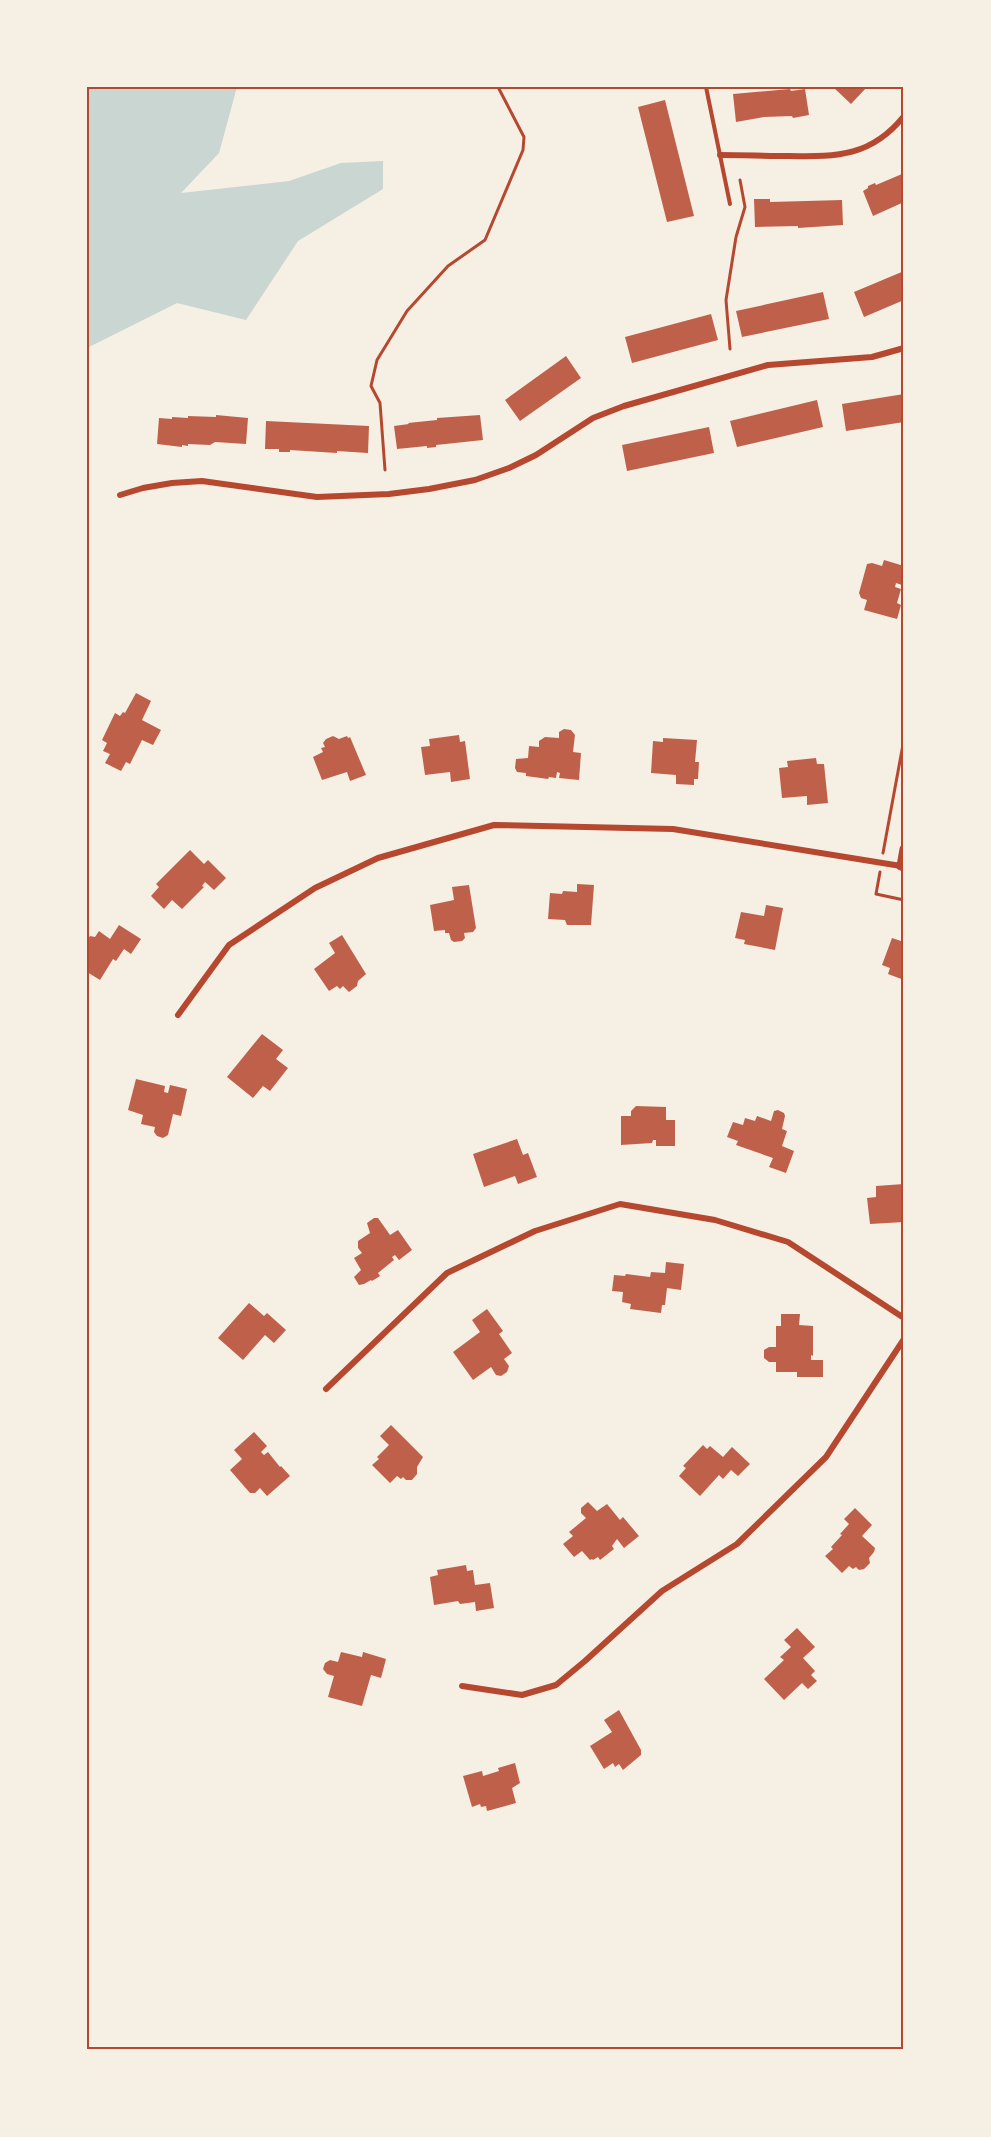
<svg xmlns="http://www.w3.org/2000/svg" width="991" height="2137" font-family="Helvetica,sans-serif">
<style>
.water{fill:#c9d6d2}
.building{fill:#bf614a}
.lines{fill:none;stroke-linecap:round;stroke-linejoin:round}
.path{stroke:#b5482f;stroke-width:3}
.service{stroke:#b5482f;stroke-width:4}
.minor{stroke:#b5482f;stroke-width:6}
.tertiary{stroke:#b5482f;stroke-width:9}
.neatline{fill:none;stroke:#b5482f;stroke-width:2}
</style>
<rect width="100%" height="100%" fill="#f6efe4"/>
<path class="water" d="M87,87H237L219,153L181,193L289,181L341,163L383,161V189L298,241L246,320L177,303L87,348Z"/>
<path class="building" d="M833,87H867L851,104Z
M790,89L791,91L805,89L809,115L793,118L792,116L764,117L736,122L733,94Z
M665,100L694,216L667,222L638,107Z
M904,171V202L873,216L863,191L868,188V186L875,183L876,185L902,174L901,172Z
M754,199H770V202L842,200L843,225L798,228V226L755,227Z
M904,271V300L864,317L854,292Z
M823,292L829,319L742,337L736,311Z
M711,314L718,340L632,363L625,337Z
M566,356L581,378L520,421L505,400Z
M904,394V422L846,431L842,404Z
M817,400L823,427L737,447L730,421Z
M216,415L248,418L246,444L215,442L210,445L188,444V446L182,445V447L157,444L159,418L172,419V417L188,418V416L216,417Z
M480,415L483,440L436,445V447L427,448V446L397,449L394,426L409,424L408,423L437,420V418Z
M266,421L369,426L368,453L337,451V453L290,450V452H279V449H265Z
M709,427L714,453L627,471L622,445Z
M884,560L904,566L902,585L896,583L895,587L901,589L897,603L901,605L897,619L864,610L867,600L861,598L859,593L867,564L872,563L882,566Z
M136,693L151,701L142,720L161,730L153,745L142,740L130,764L126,762L121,771L105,763L110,754L103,751L107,743L102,740L115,713L120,716L123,712L125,713Z
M564,729L571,730L575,735L573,752L581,753L579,780L559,778L560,773L557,772L556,778L549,777L548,779L526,776V773L517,772L515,768L516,759L528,758L529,746L539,747V741L545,737L559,738V732Z
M459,735L460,742L465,741L470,779L451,782L450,772L425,775L421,747L430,746L429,739Z
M333,736L339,739L347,736L348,738L350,737L366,775L350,781L347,772L322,780L313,757L323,752L321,748L325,747L323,743L326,739Z
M663,738L697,740L695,762H699L698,779H694V785L676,784V775L651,773L653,741L663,742Z
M816,758L817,764H824L828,803L807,805V796L782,798L779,768L788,767L787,761Z
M190,850L204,864L208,860L226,878L214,890L205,882L202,886L204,887L182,909L172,900L164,909L151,896L159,887L156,884Z
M577,884L594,885L591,925H567L565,920L548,919L550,893L562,894L563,891L577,892Z
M469,885L476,928L473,932L464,933L465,938L462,941L454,942L451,940L449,933H445V930L434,931L430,905L454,900L452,887Z
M766,905L783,908L775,950L744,944L745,940L735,938L741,912L764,916Z
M119,925L141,939L131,954L124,949L116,961L113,959L100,980L87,972V940L90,936L95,937L99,931L110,939Z
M342,935L366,974L358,981L357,986L349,992L343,986L340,989L337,986L329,991L314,969L335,953L329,943Z
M892,938L904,942V980L888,974L890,968L882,965Z
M262,1034L283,1050L276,1059L288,1068L270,1091L263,1086L253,1098L227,1077Z
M136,1079L165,1086L164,1092L168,1093L170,1085L187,1089L181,1116L173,1114L168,1135L163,1138L157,1136L154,1132L155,1127L141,1124L143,1115L128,1110Z
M636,1106L666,1107V1120H675V1146H656V1140H653L652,1143L621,1145V1116H631V1111Z
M778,1110L784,1113L785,1116L782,1129L787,1131L782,1146L794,1151L786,1173L769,1167L773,1158L736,1145L738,1141L727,1137L733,1122L743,1125L745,1118L755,1121L757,1116L771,1121L774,1111Z
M517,1139L523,1155L528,1153L537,1177L518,1184L515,1176L484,1187L473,1154Z
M904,1184V1222L870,1224L867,1198L876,1197V1186Z
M374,1218H378L390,1235L398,1230L412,1250L399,1260L395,1255L392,1257L394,1260L378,1273L380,1276L372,1281L371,1280L364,1284L359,1285L354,1277L361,1270L354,1258L362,1253L358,1248V1241L370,1233L367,1223Z
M666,1262L684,1264L681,1290L667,1288L665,1305H662L661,1313L630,1309L631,1304L622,1302L623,1292L612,1291L614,1275L625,1276L626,1274L650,1277L651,1272L665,1273Z
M249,1303L264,1316L267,1313L286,1330L274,1343L265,1335L243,1360L218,1338Z
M487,1309L503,1331L499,1334L512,1353L504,1359L509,1366L507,1372L501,1376L496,1375L491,1367L473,1380L453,1352L480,1332L472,1320Z
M781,1314H800L799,1325L813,1326V1356L811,1355V1360H823V1377H797V1372H776V1362H769L764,1358V1350L769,1347H776V1326H781Z
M391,1425L423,1457L417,1467V1474L412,1480H406L403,1477L401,1479L397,1476L390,1483L372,1465L379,1459L377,1457L389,1445L380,1436Z
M254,1432L267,1446L261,1452L264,1455L268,1452L280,1467L281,1466L290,1476L267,1496L260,1488L255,1493H250L230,1470L242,1459L234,1450Z
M703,1445L707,1449L710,1446L723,1457L732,1447L750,1464L738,1476L731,1470L723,1479L719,1475L700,1496L679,1476L686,1468L683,1466Z
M588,1502L597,1511L607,1504L620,1520L623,1517L639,1536L624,1548L617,1539L612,1546L614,1549L600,1560L598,1557L593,1560L592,1559L590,1560L582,1551L574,1557L563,1544L573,1536L569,1532L586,1518L581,1513V1508Z
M855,1508L872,1525L862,1536L875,1548L874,1552L869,1558L870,1563L864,1569L859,1570L856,1567L853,1569L849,1566L842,1573L825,1556L833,1549L831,1547L842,1535L840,1534L849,1524L844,1519Z
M466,1565L467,1571L473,1570L475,1585L490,1583L494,1608L476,1611L475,1602L460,1604L458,1601L434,1605L430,1577L438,1575L437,1570Z
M797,1628L815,1647L803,1658L815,1671L811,1675L817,1681L808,1689L802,1683L784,1700L764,1679L784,1660L780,1657L791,1647L784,1640Z
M341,1652L362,1657L363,1652L386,1659L381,1678L371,1675L362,1706L328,1697L334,1676L327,1674L323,1669L325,1663L330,1660L338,1662Z
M619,1710L641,1750V1755L623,1770L619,1764L615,1767L613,1763L604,1769L590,1746L612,1732L604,1720Z
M515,1763L520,1783L512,1788L516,1803L487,1811L486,1806L481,1807L480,1804L472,1807L463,1776L482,1771L483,1776L499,1771L498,1768Z"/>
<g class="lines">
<path class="path" d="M730,349L726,300L736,237L745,207L740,180
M385,470L380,403L371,386L377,360L407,311L448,266L485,240L523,150L524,137L498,87
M883,853L904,739
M880,872L876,894L904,900"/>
<path class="service" d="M706,87L730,204"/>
<path class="minor" d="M720,155C743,155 767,156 790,156C838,157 872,156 904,116
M120,495L143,488L172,483L202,481L317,497L389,494L429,489L475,480L509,468L536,455L593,418L624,406L768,365L872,357L904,348
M178,1015L229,945L315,888L378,858L494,825L673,829L901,866
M326,1389L447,1273L535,1231L620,1204L715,1220L788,1242L904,1318
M462,1686L522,1695L556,1685L585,1661L662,1591L737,1544L826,1457L904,1339"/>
<path class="tertiary" d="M904,849L901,866L904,867"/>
</g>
<rect width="991" height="2137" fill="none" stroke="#f6efe4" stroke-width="177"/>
<rect x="88" y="88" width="814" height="1960" class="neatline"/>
</svg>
